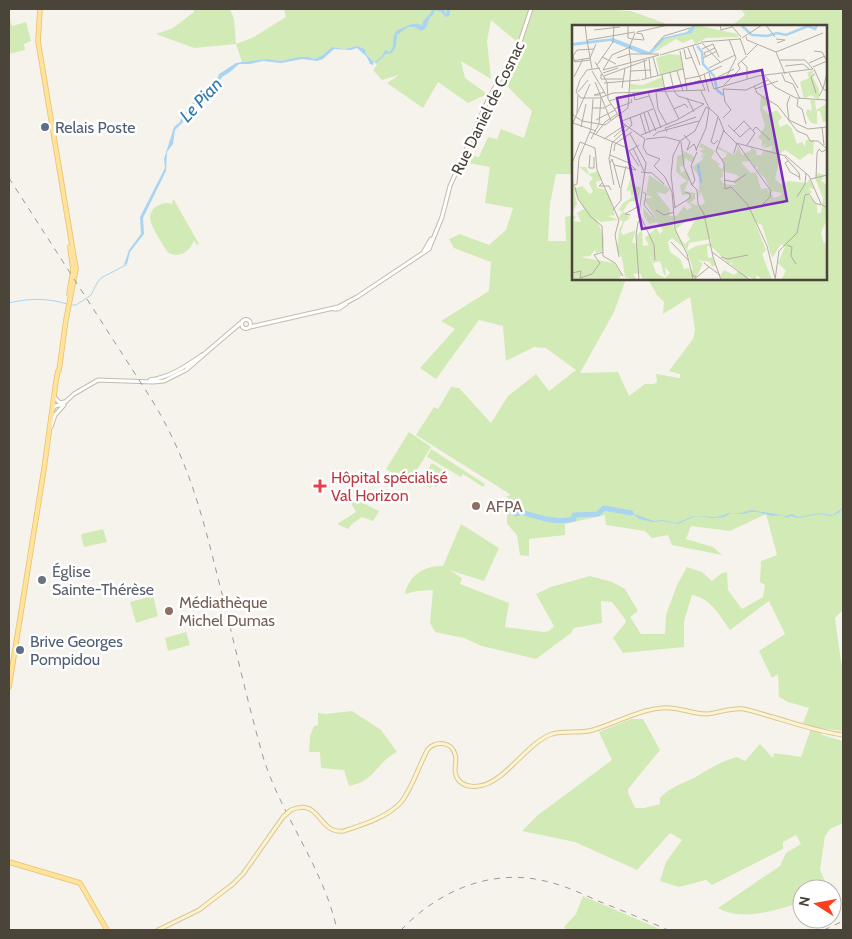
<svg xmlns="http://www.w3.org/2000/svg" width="852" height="939" font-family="Cabin,sans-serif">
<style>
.green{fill:#d2eab5}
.water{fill:#a9d4f2}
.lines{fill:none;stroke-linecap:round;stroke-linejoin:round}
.stream{stroke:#a9d4f2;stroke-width:1}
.river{stroke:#a9d4f2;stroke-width:5}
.tertiary-casing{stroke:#c2bbae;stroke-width:5}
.secondary-casing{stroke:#d6c79b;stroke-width:5}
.primary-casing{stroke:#e6c16a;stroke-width:5.5}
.tertiary{stroke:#fff;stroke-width:3}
.secondary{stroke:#fff3cd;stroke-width:3}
.primary{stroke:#ffe39c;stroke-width:4}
.rail{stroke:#9a9a9a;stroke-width:1;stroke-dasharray:6 6;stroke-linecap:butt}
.secondary-bridge-casing{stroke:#d6c79b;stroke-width:5;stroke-linecap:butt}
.secondary-bridge{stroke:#fff3cd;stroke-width:3}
.service-dot{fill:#5c6f8a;stroke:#fff;stroke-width:2}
.health-dot{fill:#e0444e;stroke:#fff;stroke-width:2}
.education-dot{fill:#8d6e63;stroke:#fff;stroke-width:2}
.worship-dot{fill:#6b7280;stroke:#fff;stroke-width:2}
.labels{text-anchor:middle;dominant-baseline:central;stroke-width:5;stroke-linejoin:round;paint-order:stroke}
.street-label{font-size:16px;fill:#4b4439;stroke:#fff}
.service-label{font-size:16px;fill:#4e5e75;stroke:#fff;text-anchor:start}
.health-label{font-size:16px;fill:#be3a42;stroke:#fff;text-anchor:start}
.education-label{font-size:16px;fill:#785e54;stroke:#fff;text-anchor:start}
.worship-label{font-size:16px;fill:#5b616d;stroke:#fff;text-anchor:start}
.water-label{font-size:18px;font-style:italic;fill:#2e7ab2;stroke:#fff}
.inset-river{fill:none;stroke:#a9d4f2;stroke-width:2.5}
.inset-road{fill:none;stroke:#b2ada4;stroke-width:1}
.view{fill:#7b2cbf;fill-opacity:0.15;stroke:#7b2cbf;stroke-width:2.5}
.inset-edge{fill:none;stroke:#4b4439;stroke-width:2.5}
</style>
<rect width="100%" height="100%" fill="#f6f3ec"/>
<path class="green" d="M193,9H230L234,19L236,44L254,37L286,17L284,9H597L631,11L664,23L666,26H573V174H556L550,204L548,241H566L565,217L573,215V279H626L614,312L580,373L618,372L629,396L645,384H654L657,382L656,374L680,378V374L669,371L693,339L695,330L690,297L663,314L664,302L657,295L648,279H826V26H796L792,25L791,26H732L745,15L741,9H843V610L835,618L841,662L843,666V731L820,728L822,735L843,741V823L830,829L825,836L820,870L825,881L826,889H802V902C777,910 742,922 718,908L780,866L786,853L801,844L796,835L783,842V849L712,885L706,880L679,887L660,881L666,862L682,840L670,833L637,870L575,842L522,831L538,815L612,760L599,732L631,719H643L660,750L628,789V793L635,808H644L660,804V798C669,788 681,784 694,778C709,769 719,762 737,757L745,761L760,744L773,758L774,753L801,757L812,726L803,723L809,708L788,702L779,697L778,674L772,678L759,651L785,634L769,601L730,630C719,615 711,598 692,595L684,621V647L623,653L613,638L626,622L625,619L612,602L601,601L602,623L574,628L571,633L536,659L482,646L464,638L435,632L430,623L433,590L417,591L405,594C408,576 425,565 443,566L461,524L499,548L484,581L449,570L462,578L460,584L509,603L505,627L544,632L549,631L554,626L536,594L551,587L590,576L612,582L625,589L638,611L630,617L641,634H665L666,615L677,585L687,567L702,572L712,581L722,573L727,572L728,590L742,609L763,597L765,585L760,582L761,561L777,555L766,514L730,531L691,526L686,539L713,547L722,555L672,545L668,535L652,538L645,531L606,525L605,515L565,524V535L529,539V556L520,555L517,535L507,524V496L511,495L416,435L434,407L438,409L451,387L459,388L491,423L508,396L536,374L549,391L576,370L546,348L534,347L506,361L503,326L479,320L436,379L420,368L455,329L441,321L489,291L491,262L454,248L449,239L460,234L489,245L506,230L513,208L485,203L490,167L468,163L469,155L479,157L488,137L497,139L501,129L524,138L532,111L502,81L522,46L491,20L487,41L491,79L461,61L465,78L487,94L468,103L438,82L423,108L387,83L399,75L382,80L373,70L377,65L366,54L365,49L356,46L344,49L332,47L323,55L315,59L308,57H299L280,61L268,59L242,62L236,44L194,48L156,34L173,28L194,12Z
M9,16L12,26L26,22L31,41L24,44L25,50L9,54Z
M174,200L199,244L197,245L194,240C191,250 180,259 169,253C165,250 163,244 160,240C154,229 143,215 157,206C162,203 167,202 173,204L172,201Z
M409,432L431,447L409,483L386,469Z
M431,449L485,484L483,487L463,474L461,477L427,457Z
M432,463L446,472L440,481L441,482L436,487L433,485L430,488L424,484L426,481L422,478Z
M357,500L379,511L373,521L362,517L352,524L348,529L337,524L356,512L351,503Z
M103,529L107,542L84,547L81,536L82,534Z
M153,596L158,616L136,623L130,602Z
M186,632L190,645L168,651L165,638Z
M352,711L381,730L397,752C376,762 376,781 349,786L344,770L321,768L320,752H309L310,736L314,726L318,725V713L326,714Z
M583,896L662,930H566L564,927L576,914Z"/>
<path class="water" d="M432,9H444L446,15L447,9H450V15L446,17L441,12L435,10L433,15L430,17L426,28L421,31L415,27H408L397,35L396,46L392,53L386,54L376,63L375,62L382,56L385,50L390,52L393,46V39L396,31C404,28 415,20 422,26L423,21L430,14Z
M357,46L365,49L366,54L374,62L373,65L370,64L367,57L357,48L351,50L334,49L323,59L317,61L302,59L281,63L263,61L250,64H239L230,72L222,77L217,85L210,88L207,93L194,104L190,111L185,116L183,122L175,130L173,144L167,152L166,171L143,218L144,234L130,252L127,264L124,265L129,250L141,234L140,217L165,168L164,159L174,127L180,122L182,115L187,111L195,100L204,92L207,87L216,82L219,74L236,63L242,62L268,59L280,61L299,57H308L315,59L323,55L332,47L344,49Z
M843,507L839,513L831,516L819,514L798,518L791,516L787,518L782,515L772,516L758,512H750L743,514L731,513L724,517L712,518L695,516L678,524L662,521L652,522L640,519L631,513L654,521L662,520L677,523L693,516L716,517L724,515L728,513H741L751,510L787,516L791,514L799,517L819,513L833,515Z"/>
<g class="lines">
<path class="stream" d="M9,303C28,298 49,298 67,304
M71,305H76L91,295L97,283L101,278L126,265"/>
<path class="river" d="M509,510L516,514L521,512C538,517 556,524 574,519V515L598,514L604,508L631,513"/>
<defs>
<path id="tertiary" d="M424,251L431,239
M334,309H338L346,304
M241.5 324a4.5 4.5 0 1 1 9 0a4.5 4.5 0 1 1-9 0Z
M250,327L338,307L357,297L429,249L442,217L450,186L488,100L520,42L531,9
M209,350L243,321
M150,380C170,377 185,367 202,355
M55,398L60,403L64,402
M53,409L55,406L63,404L74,394L98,380L153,382L164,381L186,370L209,350
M51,427L55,415L64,405"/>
<path id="secondary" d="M291,810C321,797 318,835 344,831C362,825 389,817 402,801C413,786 419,765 428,749C436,741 451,741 455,754C457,759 455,764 455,769C455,783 467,788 479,786C505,783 526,743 552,734C565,730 580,734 593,730C616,723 638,710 662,708C677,706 691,714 707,714C719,713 732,707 744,709C754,711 764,715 773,717C796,724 820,732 843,735
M158,930L199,910L233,884L243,874L283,817"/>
<path id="primary" d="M40,9L38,41L76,269L66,320
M69,294L73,270L70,247
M59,371L66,319
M9,687L44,469L56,381L58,371
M9,862L80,883L107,930"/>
</defs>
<use href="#tertiary" class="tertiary-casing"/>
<use href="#secondary" class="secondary-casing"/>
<use href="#primary" class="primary-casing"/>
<use href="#tertiary" class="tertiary"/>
<use href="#secondary" class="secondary"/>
<use href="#primary" class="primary"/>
<path class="rail" d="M9,178L150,397C188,458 202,514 219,582C234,641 247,701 264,760C283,818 324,869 337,930
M401,930C438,891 491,868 545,881C563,885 581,893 598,901C621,910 645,920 668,930
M824,930L843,921"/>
<defs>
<path id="secondary-bridge" d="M283,817L291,810"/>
</defs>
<use href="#secondary-bridge" class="secondary-bridge-casing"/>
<use href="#secondary-bridge" class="secondary-bridge"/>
</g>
<g class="service-dot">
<circle cx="45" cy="127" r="5"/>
<circle cx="20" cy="650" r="5"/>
</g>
<path class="health-dot" d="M317.5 478.5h5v5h5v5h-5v5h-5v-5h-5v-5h5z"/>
<g class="education-dot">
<circle cx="476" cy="506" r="5"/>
<circle cx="169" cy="611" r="5"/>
</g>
<circle class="worship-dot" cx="42" cy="580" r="5"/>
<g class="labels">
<g class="street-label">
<text transform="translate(488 108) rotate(-64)">Rue Daniel de Cosnac</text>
</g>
<g class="service-label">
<text x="55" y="127">Relais Poste</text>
<text x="30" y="641">Brive Georges<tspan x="30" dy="18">Pompidou</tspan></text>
</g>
<g class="health-label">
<text x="331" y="477">Hôpital spécialisé<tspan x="331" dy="18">Val Horizon</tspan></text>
</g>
<g class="education-label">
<text x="486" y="506">AFPA</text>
<text x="179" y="602">Médiathèque<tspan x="179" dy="18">Michel Dumas</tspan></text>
</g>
<g class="worship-label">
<text x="52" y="571">Église<tspan x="52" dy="18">Sainte-Thérèse</tspan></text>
</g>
<g class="water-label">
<text transform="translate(201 100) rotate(-47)">Le Pian</text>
</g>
</g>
<g transform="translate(572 25)">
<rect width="255" height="255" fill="#f6f3ec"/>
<path d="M124,0L165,9L167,12L134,13L123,19L120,14L111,18L104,14L81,28L93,14L120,8ZM97,29L108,30L111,44L88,50L84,33ZM242,45L240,51L247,64V75L239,70L232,74L228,57L237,53L235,47ZM90,52L91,62L58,65V59L71,60ZM189,70L200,78L190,82L192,85L196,89L205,85L210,93L206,96L208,102L215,99L219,102L225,119L230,117L233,122L234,115H242L241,130L237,128L228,135L213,125L209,128L203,154L210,160L216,156L235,158L237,154L242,164L236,163L240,167L236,170L245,180V188H249L251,173L243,153L245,148L253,150L249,156L255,160V194L249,208L252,219L255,214V255H209L214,246L206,238L213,222L209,219L200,233L190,200L183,197L194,225L190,229L200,255H190L185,250L183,255L175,251L177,255H150L148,251L152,245L162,250L167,246L159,240L161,237L157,239L140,222L135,221L136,233L140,232L144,240L140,242L138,237L125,235L131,238L125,251L121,250L126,255H71L68,248L61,249L65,255L53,252L50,233L45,226L47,205L51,197L46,193L51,187L47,185L50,179L63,170L59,171L58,165L54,167L59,152L57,147L62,150L59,157L62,161L69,162L66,175L57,177L51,186L58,193L52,197L49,207L51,210L64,205L60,217L64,219V211L70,205L71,221L77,220L73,213L84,203L88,209L91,205L85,197L77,199L72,191L71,183L79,191L84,193L73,176V173H81L74,169L77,150L98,164L94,169L84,167L98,184L97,191H105L112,181L115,185L120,182L114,176L119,169L110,170L108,160L115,156L104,147L105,131L111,129L110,125L123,132L120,138L113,133L112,141L108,142L109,148L114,145L118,153L112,166L123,168V174L118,178L127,181L133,178L129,167L126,173L128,153L120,142L130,135L133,128L129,134L131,128L127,126L132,124L127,122L129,118L143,126L139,133L148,139L146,141L150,144L152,139L149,134L154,132L155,128L144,123L145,121L160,129L164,128L166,121L170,130L179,125V122L185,126L184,130H189L192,125L199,126L201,121L192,123L194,118L190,123V115L186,113L193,101L188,84ZM179,136L183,143L186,141L185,146L193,153L199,166L210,168L208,171L202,173L196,163L189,164L184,147L179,148L169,137ZM150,146L165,150L167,152L161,156L164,160L152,159L148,154L151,151ZM119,192L123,195L115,210L118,214L113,219L109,215L115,226L117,218L139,214V218L124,221L115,226L121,244L118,246L117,243L112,244L108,234L98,227L96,217L100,213L111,222L101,201V194L104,204ZM75,223L81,238L88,236L92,250H94L93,242L98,248L93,253L84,248ZM238,75H243L244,85L254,79L255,96L251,97L248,86H245V99L239,98L234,89L235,84L240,86ZM7,142H14L17,149L26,146L30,155L24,157L25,163L32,164L37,171L43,190L36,191L47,195L28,197L24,193L32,213L31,226L23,228L24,224L18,231L8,232L42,238L50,250L45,255H0V190L4,192L1,196L9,197L5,188L12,184L2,165L5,179L0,188V146L3,164L10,161L18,169L21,167L17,158L21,153Z" fill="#d2eab5" fill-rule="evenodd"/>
<path d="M121,0H124L120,8L93,14L79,29H70L38,16L0,21V18L41,13L77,27L90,13L115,7Z" fill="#a9d4f2"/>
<path class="inset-river" d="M170,1L180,10L195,11L205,8L214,10L236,1L243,4L245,0M125,21L130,27L131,39L142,51L145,65L151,70M126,139L129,158"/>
<path class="inset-road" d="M13,0L15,16M56,0V13L60,14M148,0L149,5L160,2M159,0L169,12M194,0L203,12M22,5L48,2M65,7L96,0M174,12L175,15L204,27M168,13L174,30M170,13L190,0M61,14L72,15L70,9L64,8M204,14L213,15L205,18M15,15L20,44M16,15L63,7M129,17L168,14M130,18L148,37M121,21L128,40M82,22L92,11L118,3M116,23L133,65M112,24L114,34L120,32M130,24L141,19L147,32M108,26L115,65M242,26L250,27L255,36M204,27L251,8M204,27L213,49M88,30L129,18M175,30L186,19M30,32L44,39M81,32L86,50M134,32L132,28L143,23M18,33L24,19M45,33L58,29H87M77,33L79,52M131,33L145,26M72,35L74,53M207,35H233L241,44M0,36L18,33M169,36L175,42V54M3,37L1,31L5,25L22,24M3,37L18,35M23,37L35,57L36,74L52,99L73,114L71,122L75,129L88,134L82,141L93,152L100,167L103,204L115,229L120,249L125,255M237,38L253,31M25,40L41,17L42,0M213,41L231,39L237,44M241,42L255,36M28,43L15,45L8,55L4,67L9,73H27L41,68L134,65M137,43L163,30M242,44L251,64L247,71M31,45L87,30M31,45L40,30L58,22L60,24M20,46L34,70M59,46L78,45M105,46L111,66M31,48L46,43M98,48L102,65M137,48L142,64M217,48L226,63M255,48L251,64L255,66M29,49V54H51M132,49L137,67M210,49L213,56L221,59L228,74M243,49L239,52L244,68M90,50L93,66L107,94M32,51L75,35M128,51L150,41M155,51L164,33L157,14M193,51L203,62L224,73L255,75M2,52L11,34M146,52L162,44M113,54L128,51M69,55L111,44M23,57L39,96M32,58L68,55M114,60L129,55M152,60L168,44L166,39L175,31M182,61L185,68L206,81L225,106L235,110L238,116H246L255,124L250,127L247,124L245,128L244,153M50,63L53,43M142,64L186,51L241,44M183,64L206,56M129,66L137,83L147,92M6,67L16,55M61,67L63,75L77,71M76,67L89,103M84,67L86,84L95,100M28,70H22L33,67M115,73L122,87M226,74L225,81L230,84L234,99M37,76L54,71M20,83H32L39,79M42,84L60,77L59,74M102,84L113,79L116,83M76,87L84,106M5,88L6,70M72,88L78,108M0,89L10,96L33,100L56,83L59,40L57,23L63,8M68,89L74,109M147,93L152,106L164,118M151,93L159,85L153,77L151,64L174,65L196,55M24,95L43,85M217,95L236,104L255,102M217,95L215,79L218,71M50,96L81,84M1,98L24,106M0,100L18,59M156,100L168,112L178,103M9,102L14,79M250,102L252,120M152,105L144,126L152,138L153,164L159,162L176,180L195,221L203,253M162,106L172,96L183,108L175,120M180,106L184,102L198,115M18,107L55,123M95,107L93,103L124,92M24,109L33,97L45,89M58,109L74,138L67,188L82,220L83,235M69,110L105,95L132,79L106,71L102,66M112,110L118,117L115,125L122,119L125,126M81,111L86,107L127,96M42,112L54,101M19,114L27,99L29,73M32,114L53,100M74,114L93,112L108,116M146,115L142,119L139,117L146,92M108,116L123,106L134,82L137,84M109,117L112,142L120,160M40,118L37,134L42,160M40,118L60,100L58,92M164,118L214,131L237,151L249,179L255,183M67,120L57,126L67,141M61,123L72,146M124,125L134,103L137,84M42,126L43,119L60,107M162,128L165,118L199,166L198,172L190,180M18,130L17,143H22V132M38,130L57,138L64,145L42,140L40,134L38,138M213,132L227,148L228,155M1,136L8,117L23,123L25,145L47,195L43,210L47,232M216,136L213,138L218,147L227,152M42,140L48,163M69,147L80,148L92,159M239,154L255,150M152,155L163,157L174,149M31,157L27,161H37L39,165M120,160L125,165L126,179L132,189L141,232L149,255M120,160L123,155L119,141L125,127M0,161L5,159L7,133L19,104L21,74M3,162L6,174L19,192L30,201L31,231L43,238L51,251M49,163L54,141M71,167L74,169L72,180L82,192M225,172L233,159L234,148M102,183L118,173V169L113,167M103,183L99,150L101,131L108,116M41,185L49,175V163M84,185L92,190L102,187M58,190L53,189L67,181M99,217L117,236M215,220L220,222L219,231L224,239M140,227L178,255M149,232L156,234L176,230M132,238L148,250M0,248L9,246L8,253L20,249L28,238L22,230L31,227M67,255L64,211L66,197L69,194M121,255L120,250L125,252L137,242M203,255L207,226L225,208L233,170L237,169L243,178L249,180"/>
<path class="view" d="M190,45L215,176L70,204L45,73Z"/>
<rect width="255" height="255" class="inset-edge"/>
</g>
<rect width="852" height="939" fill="none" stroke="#4b4439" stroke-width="20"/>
<g transform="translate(817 904) rotate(281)"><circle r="24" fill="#ffffff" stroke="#b7b4b0"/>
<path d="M0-4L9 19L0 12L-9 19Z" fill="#fc3f1d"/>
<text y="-8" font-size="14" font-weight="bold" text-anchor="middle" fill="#4b4439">N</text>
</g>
</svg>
